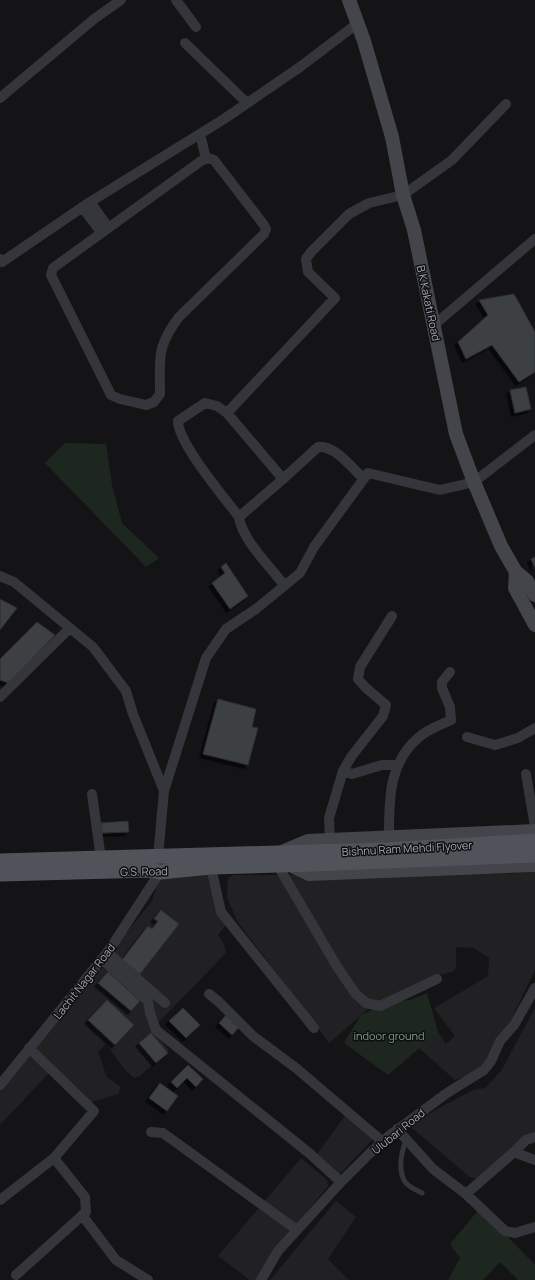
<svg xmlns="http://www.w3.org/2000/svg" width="535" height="1280" font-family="Manrope,sans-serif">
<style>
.built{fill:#212023}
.green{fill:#1e2620}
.building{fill:#3e3f43;stroke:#2f2e32;filter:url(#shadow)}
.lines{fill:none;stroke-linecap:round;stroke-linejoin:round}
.lane{stroke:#35363b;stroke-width:5}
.street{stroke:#35363b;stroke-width:10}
.secondary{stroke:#43454b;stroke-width:14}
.primary{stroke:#51535a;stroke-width:15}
.primary-bridge{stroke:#51535a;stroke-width:15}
.labels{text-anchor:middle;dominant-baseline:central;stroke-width:3;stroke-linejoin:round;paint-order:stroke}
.street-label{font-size:11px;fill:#a6aab7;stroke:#0f0f11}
.park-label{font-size:11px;fill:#7ca381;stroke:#0f0f11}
</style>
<defs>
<filter id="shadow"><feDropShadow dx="-3.5" dy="3.5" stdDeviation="0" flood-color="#0009"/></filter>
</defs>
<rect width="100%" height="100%" fill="#141416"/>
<path class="built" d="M535,872V970L491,1061L467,1076L455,1080L419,1048L431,1034L438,1032L446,1044L455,1036L434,1008L488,976L489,958L474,948L456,947V966L454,971L423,980L373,1005L329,1043L237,921L227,897L228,878L233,875L506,874Z
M208,874L226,925L218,935L224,944L226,953L156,1025L153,1031L169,1050L140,1076L134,1078L125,1070L106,1044L98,1052L107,1077L121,1087L118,1094L89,1103L51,1071L0,1125V1089L152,901L160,876Z
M535,1008V1132L478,1178H471L412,1128V1124L439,1108L473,1090L485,1088L501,1071Z
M350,1109L377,1135L339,1175L317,1154Z
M301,1158L327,1180L328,1186L267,1262L256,1280H250L218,1256Z
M336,1201L356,1217L328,1259L349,1280H270Z"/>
<path class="green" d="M65,443L106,444L112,485L122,523L159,558L146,567L45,463Z
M427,993L438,1032L388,1075L344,1043L361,1015L388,1002L410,1000Z
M480,1208L535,1265V1280H518L500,1262L483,1280H448L460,1258L450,1244Z"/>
<path class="building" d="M514,294L535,332V372L519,382L492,345L466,359L458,342L488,315L479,300Z
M526,387L531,409L515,413L510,390Z
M535,557V568L531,559Z
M226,563L248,596L230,609L212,583L225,573L221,567Z
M0,599L17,608L0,630Z
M37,622L55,635L9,683L0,680V659Z
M218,699L256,709L252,727L258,728L248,765L203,754Z
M128,821L129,832L102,833L101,823Z
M161,910L179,924L140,974L122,960L148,926L152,929L158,921L154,919Z
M108,972L140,1001L131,1011L98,983Z
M107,1000L134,1025L115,1045L88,1020Z
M183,1008L200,1025L186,1038L169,1021Z
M228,1013L241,1025L232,1035L219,1023Z
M151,1033L168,1053L156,1063L139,1043Z
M188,1065L203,1079L196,1087L187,1078L177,1088L171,1082Z
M160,1083L178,1096L167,1111L149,1098Z"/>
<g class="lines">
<path class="lane" d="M406,1140C402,1151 398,1168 404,1180C407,1187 417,1190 422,1193"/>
<path class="street" d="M176,0L196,27
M185,43L247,103
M0,98L94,19L121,0
M200,134L206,159
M208,158L214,160L264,225L266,229L264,234L179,317C156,347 160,359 160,394L154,402L146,405L120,399L111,395L51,275L53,268L201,161Z
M90,202L108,227
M82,207L101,232
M0,259L2,262L90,202L224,119L300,67L358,23
M434,325L535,239
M227,413L217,406L205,403L178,421C178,443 224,497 239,517
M363,478C351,467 335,445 318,447L283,479L227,413L335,298L308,272L306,259L311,252L349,214L369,203L403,195L452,160L506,104
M283,479L239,517C242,540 270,566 284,585
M0,576L14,582L93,647L126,691L133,714L164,791
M0,697L70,628
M467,737L495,745L518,738L535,728
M343,771L352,774L382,765H398
M526,774L535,827
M92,794L101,859
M389,838C389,801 388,764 418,738C426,730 440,725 451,720L450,707L442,688V682L450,672
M330,840L329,818L343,771L351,757L383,716L386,705L365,687L358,679L360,667L392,616
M158,857L164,791L206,658L226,629L256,609L300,573L314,547L368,473L440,490L474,482L535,435
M277,864L336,965L355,993L366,1003L380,1006L437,979
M211,867L221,912L314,1028
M107,952L165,1003
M102,959L148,1001L150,1013L156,1030L309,1153L341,1182
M209,994L219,1002L253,1036L296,1068L383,1142
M0,1085L110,949L160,872
M397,1129L433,1169L466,1194L505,1231L515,1233L535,1227
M151,1132L163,1133L297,1230
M514,1152L526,1140L535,1137
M466,1194L514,1152L535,1160
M0,1200L54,1158
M82,1215L116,1260L148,1280
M16,1275L86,1212L85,1197L54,1158L94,1111L29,1048
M261,1280L278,1251L341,1182L370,1153L390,1135L447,1093L484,1070L491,1061L500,1041L514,1025L535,988"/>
<path class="secondary" d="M349,0L364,41L392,137L403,195L414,230L456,434L474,482L501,546L516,572L527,581L535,595
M516,572L515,588L535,625
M282,852L308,841L535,831
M288,864L309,874L535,865"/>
<path class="primary" d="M0,861L311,852
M0,874L151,870L160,872L211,867L311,864"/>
<path class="primary-bridge" d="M311,852L387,850L535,841
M311,864L535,855"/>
</g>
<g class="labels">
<g class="street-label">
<text transform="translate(429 303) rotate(78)">B K Kakati Road</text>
<text transform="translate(407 848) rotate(-3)">Bishnu Ram Mehdi Flyover</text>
<text transform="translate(144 871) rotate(-1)">G.S. Road</text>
<text transform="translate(84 981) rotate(-52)">Lachit Nagar Road</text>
<text transform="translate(398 1131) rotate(-39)">Ulubari Road</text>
</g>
<g class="park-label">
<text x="389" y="1035">indoor ground</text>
</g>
</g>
</svg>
